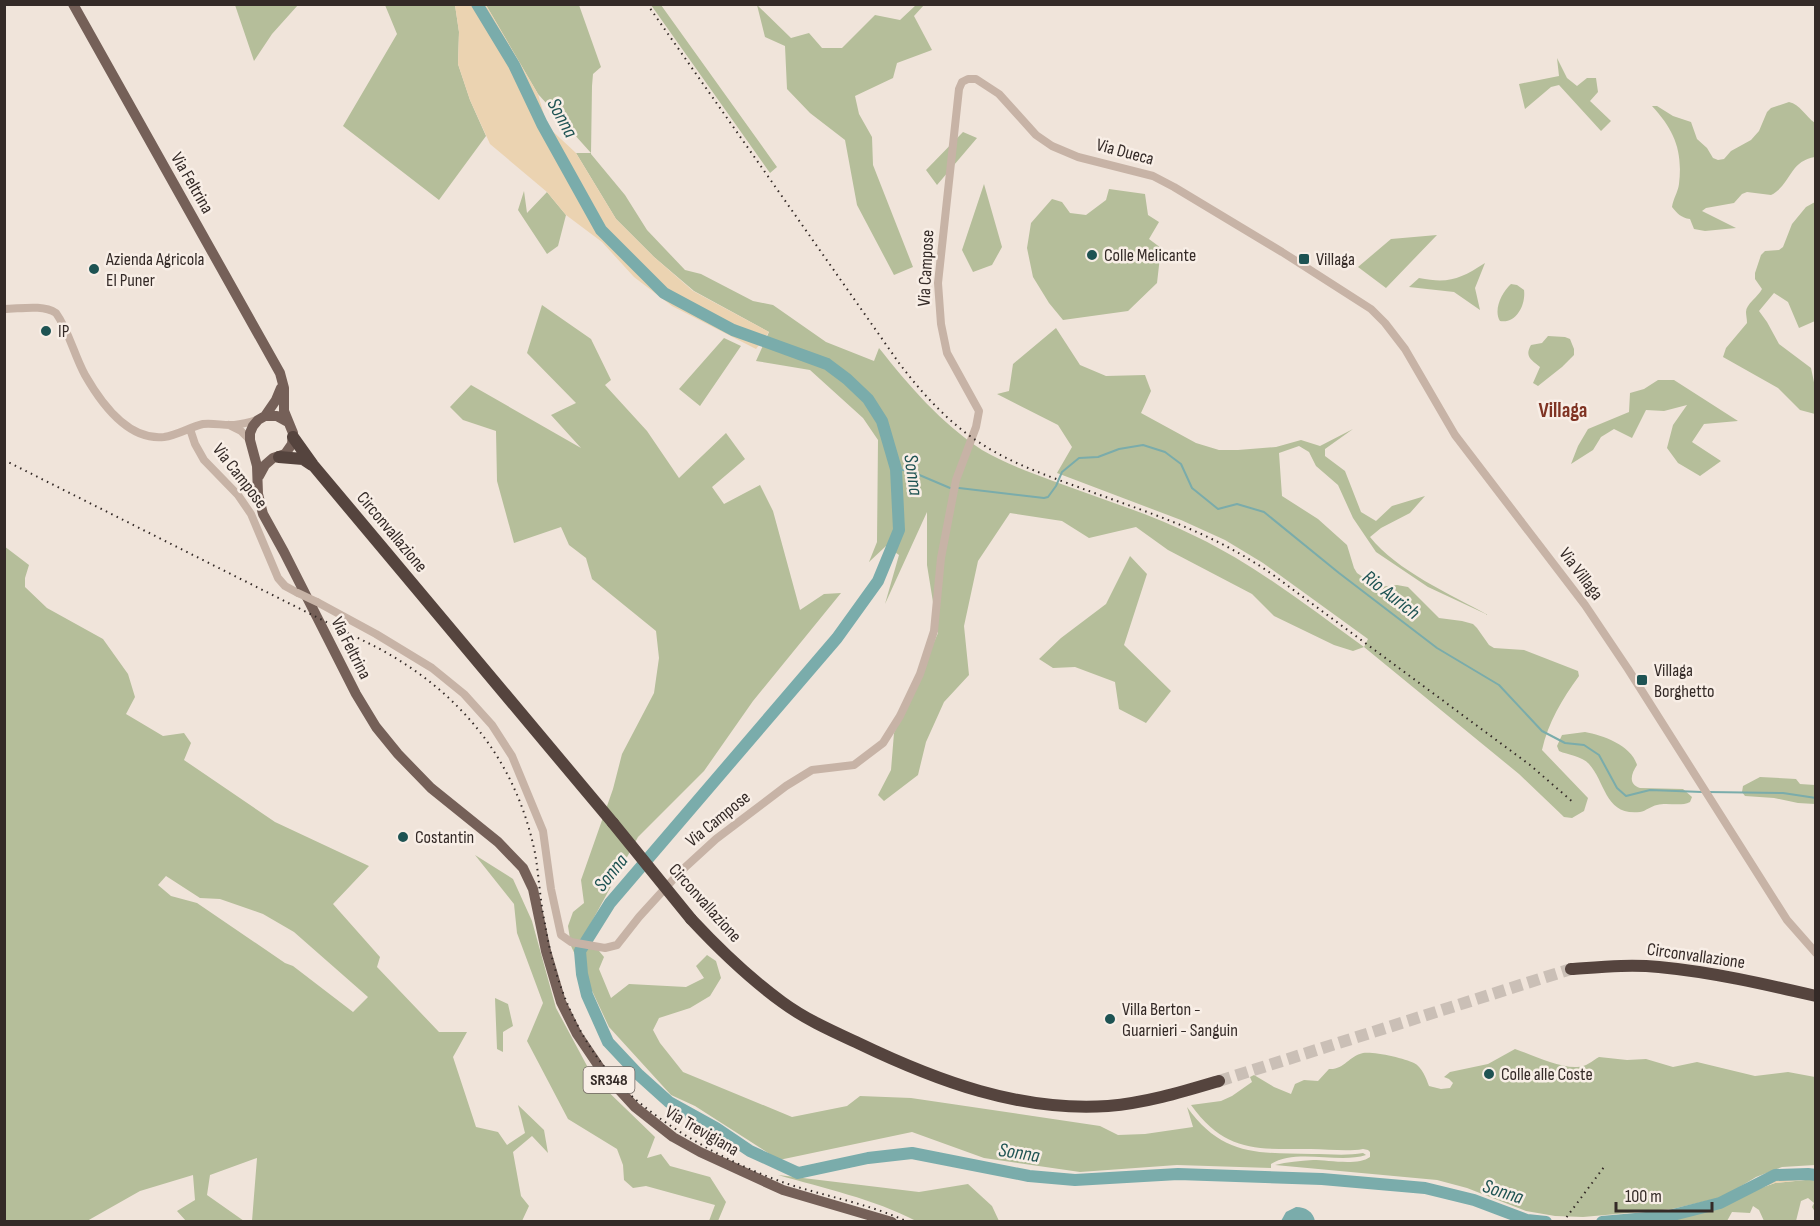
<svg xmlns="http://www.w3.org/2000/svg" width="1820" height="1226" font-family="'Sofia Sans Condensed',sans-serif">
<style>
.green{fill:#b5be9a;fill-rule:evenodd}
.sand{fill:#ebd3b1}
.water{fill:#7aacab}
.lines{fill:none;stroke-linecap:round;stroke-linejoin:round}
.stream{stroke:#7aacab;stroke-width:2}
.river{stroke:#7aacab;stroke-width:12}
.highway-tunnel{stroke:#cabfb6;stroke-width:12;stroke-dasharray:12 6;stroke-linecap:butt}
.minor{stroke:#c7b3a6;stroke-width:8}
.major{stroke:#756058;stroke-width:10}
.highway{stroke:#55443e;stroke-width:12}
.rail{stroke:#342a27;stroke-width:2;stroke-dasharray:1.5 4.5;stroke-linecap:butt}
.minor-bridge{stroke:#c7b3a6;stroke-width:8}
.highway-bridge{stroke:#55443e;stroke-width:12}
.poi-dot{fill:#1e5353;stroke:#f8eee6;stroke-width:2}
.labels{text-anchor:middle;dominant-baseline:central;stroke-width:5;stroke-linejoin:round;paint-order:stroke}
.shield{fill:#f8eee6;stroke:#6f6560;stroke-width:1.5}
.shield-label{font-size:16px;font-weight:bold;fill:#342a27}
.street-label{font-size:18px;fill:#342a27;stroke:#f8eee6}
.poi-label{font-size:18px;fill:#342a27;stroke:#f8eee6;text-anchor:start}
.water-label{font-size:20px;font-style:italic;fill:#1e5353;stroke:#f8eee6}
.quarter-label{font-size:21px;font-weight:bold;fill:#7f3323;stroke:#f8eee6}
</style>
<rect width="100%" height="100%" fill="#f0e4da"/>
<path class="green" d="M235,5V4L298,5L272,34L254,61Z
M385,5H455L459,32L458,64L470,100L486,136L439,200L343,126L397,34Z
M486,5H579L601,67L593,74L592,86L591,154L625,195L647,230L685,270L701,274L753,301L773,305L826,342L874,361L879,348C909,386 941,423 982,450C1004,463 1029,472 1053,481C1101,499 1151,514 1197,537C1257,566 1310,608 1364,647L1368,639L1263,563L1225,540L1181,520L1057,473L1072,447L1058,425L997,394L1009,391L1013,364L1056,328L1080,365L1106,376L1145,375L1151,391L1141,413L1196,443L1219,450H1238L1276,447L1301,440L1320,446L1353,429L1325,449V456L1345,471L1361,512L1376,521L1392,506L1425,496L1410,513L1381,528L1370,537C1397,571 1450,594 1488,615L1428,587L1376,552L1353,518L1338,485L1316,466L1309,452L1299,446L1279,453L1282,496L1318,519L1347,545L1354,568L1357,573L1373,584L1378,587L1397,585L1408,587L1439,618L1462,621L1473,624L1477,628L1489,645L1494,648L1524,650L1578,671L1579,676C1562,699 1548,723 1542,750L1588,798L1584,811L1572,818L1564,817L1519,774L1364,647L1353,651L1334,645L1274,616L1252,594L1168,550L1136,527L1089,538L1062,521L1010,513L978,561L964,626L969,675L944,702L926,742L918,775L884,801L878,795L891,770L894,733L938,633L927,565V512L885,604L899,555L886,546L869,562L877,542L878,440L863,418L810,370L756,361L769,332L694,291L654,257L616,219L576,153H591L538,94Z
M651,5H661L777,167L770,173Z
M757,5L791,38L809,33L822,48H842L875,15L900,20L916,5H924L914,16L932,50L897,63L893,78L855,96L859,114L872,137L873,165L913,267L894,275L857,205L845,140L810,113L787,89L785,46L765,37Z
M1557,58L1567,78L1577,86L1587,78H1596L1598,92L1590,101L1611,121L1601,131L1559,85L1551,87L1525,109L1519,84L1559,76Z
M1789,102C1800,104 1805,116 1815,123V157C1789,161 1791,185 1771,195L1747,192L1742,194L1734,203L1706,208L1702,211L1736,228L1705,231L1694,229L1690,219C1681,218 1677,213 1672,207C1673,199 1678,192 1679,184C1683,150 1674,130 1652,106H1657L1673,116L1691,122L1697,139L1707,148L1713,158L1718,160L1724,159L1731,151L1751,140L1759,131L1767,112L1771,108Z
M963,132L977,138L937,185L926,170Z
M984,184L1002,247L992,265L973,272L962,250Z
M1109,189L1145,194L1148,215L1159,222L1149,239L1161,248L1157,283L1128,311L1063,320L1049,303L1033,277L1027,248L1031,223L1052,199L1062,202L1070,213L1086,215L1106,200Z
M524,191L527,213L547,192L566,215L558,246L547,254L518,210Z
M1815,202V321L1799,328L1788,302L1774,293L1759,311L1767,322L1779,344L1811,368L1815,387V414L1800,410L1778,388L1723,357L1726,348L1747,323C1747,319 1746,315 1746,312C1746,304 1758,297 1762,289L1755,279V273L1761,255L1765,251L1779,250L1783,247L1792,224L1806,207Z
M1437,235L1386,288L1358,267L1391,239Z
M1485,263L1475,288L1480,310L1454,292L1409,287L1419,278C1449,284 1460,279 1485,263Z
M1511,284L1517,285L1524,290C1526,305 1516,324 1500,321C1493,310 1502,292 1511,284Z
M542,305L591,339L611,380L605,385L647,431L679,478L726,433L745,459L712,487L724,504L760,485L773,511L800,610L824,594L841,593L753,701L704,771L638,837L585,934L604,957L599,969L611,998L629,984L686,987L704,978L696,966L707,955L716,961L721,978L710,996L690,1008L659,1018L653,1030L660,1043L683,1072L792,1117L847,1106L860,1096L911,1098L1100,1126L1118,1135L1145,1134L1193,1127L1187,1107C1222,1156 1257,1153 1312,1154C1328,1154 1347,1156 1363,1153L1366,1155C1339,1164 1296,1148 1271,1164V1168L1177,1165L1080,1172L984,1158L912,1132L779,1160L695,1106L671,1095L609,1027L571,946L568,926L573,912L584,903L581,880L613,789L622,754L654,693L659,658L656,631L592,579L586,558L569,545L561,527L514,543L497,481L496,431L463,420L450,407L471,385L581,448L551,415L576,403L527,353Z
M1548,336L1565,337L1570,339L1574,349V355L1562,367L1538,386L1533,383L1540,367C1532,360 1524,357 1531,345L1542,343Z
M724,338L741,346L700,406L679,389Z
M1658,380H1674L1738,421L1704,424L1692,442L1721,461L1700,476L1678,463L1667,448L1673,425L1687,405L1664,411L1646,410L1632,438L1614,429L1601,437L1593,450L1571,464L1578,446L1588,429L1629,412L1630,393L1644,389Z
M4,546L29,565L25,578V587L47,608L103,639L128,674L135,697L126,714L163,736L184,733L191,743L184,760L275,822L369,866L333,904L380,957L377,967L439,1032H467L453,1057L476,1127L498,1132L507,1145L525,1133L518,1105L544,1130L548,1153L532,1136L513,1152L521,1196L529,1206L522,1221H252L257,1158L210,1175L207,1195L244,1221H186L177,1211L195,1200L193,1175L140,1191L87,1221H5ZM166,876L200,898L220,899L263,914L294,932L368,997L353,1012L293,966L285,963L197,903L171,896L158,885Z
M1130,556L1147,574L1124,645L1171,691L1146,723L1119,709L1115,682L1075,667L1053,668L1039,659L1061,638L1106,604Z
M1585,732C1603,735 1632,746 1637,765C1631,774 1628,784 1640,788L1683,789L1692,797L1690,802C1680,807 1668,802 1657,805C1651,806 1646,811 1640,812C1605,816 1606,783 1589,764C1582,756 1568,755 1559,751L1557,746L1562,735Z
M1760,777L1796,779L1800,784L1815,785V804L1798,803L1774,798L1745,796L1742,792L1743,786Z
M475,855L513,879L532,921L556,1008L593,1077L655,1137L647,1158L661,1154L670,1166L710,1177L726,1202L718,1221H709L715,1205L646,1186L633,1188L624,1180L623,1165L617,1149L568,1119L527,1041L543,1003L517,933L514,904Z
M495,998L508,1004L513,1026L503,1032V1052L497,1049Z
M1515,1049C1533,1055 1559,1068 1577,1067C1586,1067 1592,1061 1599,1057L1627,1060L1646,1059L1673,1067L1697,1062L1755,1076L1788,1072L1815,1077V1165L1782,1167L1756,1177L1723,1197L1672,1209L1583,1217L1555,1216L1526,1211L1467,1188L1437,1180L1275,1165C1287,1162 1300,1161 1313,1160C1328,1160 1358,1166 1370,1157V1152L1368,1150L1363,1149C1347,1152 1328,1149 1311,1149C1257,1149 1226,1153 1191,1105L1221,1101L1232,1096L1252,1082L1250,1077L1254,1075L1274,1087L1291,1094L1295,1084L1304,1080L1318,1081L1329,1069C1344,1070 1349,1056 1363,1053C1372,1051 1405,1058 1414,1063C1422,1067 1426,1078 1429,1086L1441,1089L1450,1088L1453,1083L1449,1079L1444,1077L1450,1072L1488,1064Z
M1796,1171L1815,1174V1176L1795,1172L1750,1192L1775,1183L1815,1179V1212L1812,1207L1814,1203L1808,1198L1801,1201L1796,1221H1764L1759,1210L1753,1206L1750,1213L1732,1212L1727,1221L1639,1222C1666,1212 1695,1211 1722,1201C1734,1197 1744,1189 1755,1183C1768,1176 1781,1172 1796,1171Z
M778,1175L919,1192L968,1184L992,1206L999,1221H916C874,1199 823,1188 778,1175Z"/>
<path class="sand" d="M455,5H486L538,94L547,126L576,153L616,219L654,257L693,291L769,332L756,349L672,306L634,277L602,242L566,215L547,192L490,144L470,100L458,64L459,32Z
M1795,1172L1815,1176V1179L1775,1183L1748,1192C1761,1180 1778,1174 1795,1172Z"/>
<path class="water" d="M1296,1207C1306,1207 1313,1212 1315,1221H1281L1286,1212Z"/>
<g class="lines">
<path class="stream" d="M896,469L910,471L950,488
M959,488L1044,498L1048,497L1056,486L1062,472L1079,458L1098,457L1119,449L1143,445L1165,452L1181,464L1192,488L1218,509L1237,504L1264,512L1339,573L1437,648L1499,685L1542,731L1565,743L1584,745L1599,755L1617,788L1626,796L1650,790L1702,792
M1708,792L1783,793L1816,798"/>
<path class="river" d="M477,4L514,65L542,124L601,230L664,293L733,330L827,364L847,379L868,399L882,421L896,469L899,530L878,581L837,638L610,903L580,951L582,974L587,995L608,1042L639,1075L669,1102L716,1128L750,1151L798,1173L868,1158L912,1153L1029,1176L1075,1180L1178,1174L1322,1179L1425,1188L1474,1200L1527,1220L1546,1222
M1602,1222L1669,1216L1720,1203L1775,1175L1808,1174L1816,1175"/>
<path class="highway-tunnel" d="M1219,1081L1571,969"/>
<path class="minor" d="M4,309C20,309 42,304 56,313C69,331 74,355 85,375C101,403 128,441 164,437C178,435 190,427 203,424C213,423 221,425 230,425C240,425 249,422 258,420
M229,425L241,431L250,440
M190,429L195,444L204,460L238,495L251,514L278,578L285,586L298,593
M317,602L376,634L432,668L464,694L492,725L512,756L543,831L551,889L561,935L571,942L605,948L617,945L639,917L680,872L716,839L786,786L812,770L854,765L883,743L900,716L920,674L934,631L941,558L956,480L976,427L979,411L947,353L941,324L938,283L959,89L962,82L968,79H976L999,94L1036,135L1052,146L1078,157L1153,176L1174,187L1282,252L1371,309L1385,323L1405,349L1455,435L1585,605L1628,669L1787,920L1816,953"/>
<path class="major" d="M73,4L280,373L284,388V411L293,433L292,444L285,454L273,458L265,465L259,476
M265,416L276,400L281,388
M288,422L277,416H265L258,420L253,426L250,433V440L257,466L258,494L263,514L284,552L356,694L376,727L398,754L431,788L498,842L523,868L533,889L546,951L561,1002L577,1034L602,1071L635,1107L673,1137L700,1152L783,1190L892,1222"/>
<path class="highway" d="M293,437L313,465L613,823
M279,457L303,459L312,465
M691,919C719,949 749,978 782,1002C805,1019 832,1031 858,1043C937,1081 1020,1112 1108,1106C1146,1103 1182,1092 1219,1081
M1571,969C1600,967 1630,964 1659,967C1712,972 1764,984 1816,996"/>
<path class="rail" d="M647,4L899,363C921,392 946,420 977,441C1011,464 1051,477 1089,491C1158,516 1216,534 1276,577L1530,765L1574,803
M4,460L378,648C460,692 516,760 535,853C539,876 540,901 545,924C555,986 579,1044 624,1089C666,1129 732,1165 788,1184C828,1197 870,1204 908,1222
M1563,1222L1604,1167"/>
<path class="minor-bridge" d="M298,593L317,602"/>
<path class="highway-bridge" d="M613,823L691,919"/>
</g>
<g class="poi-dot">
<circle cx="1092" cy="255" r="6"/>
<rect x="1298" y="253" width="12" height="12" rx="3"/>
<circle cx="94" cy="269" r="6"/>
<circle cx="46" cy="331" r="6"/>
<rect x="1636" y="674" width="12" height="12" rx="3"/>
<circle cx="403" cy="837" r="6"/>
<circle cx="1110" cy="1019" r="6"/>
<circle cx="1489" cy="1074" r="6"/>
</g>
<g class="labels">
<rect class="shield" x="583.5" y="1067" width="51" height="26" rx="4.5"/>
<g class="shield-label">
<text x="609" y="1080">SR348</text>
</g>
<g class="street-label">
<text transform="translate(1125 152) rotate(15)">Via Dueca</text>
<text transform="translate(192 183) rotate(60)">Via Feltrina</text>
<text transform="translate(926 268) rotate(-87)">Via Campose</text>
<text transform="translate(240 476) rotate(52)">Via Campose</text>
<text transform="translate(392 532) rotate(50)">Circonvallazione</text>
<text transform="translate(1581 574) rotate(53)">Via Villaga</text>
<text transform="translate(351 648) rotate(63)">Via Feltrina</text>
<text transform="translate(718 819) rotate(-39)">Via Campose</text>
<text transform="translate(705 903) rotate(48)">Circonvallazione</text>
<text transform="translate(1696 956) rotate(8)">Circonvallazione</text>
<text transform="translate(702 1131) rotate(30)">Via Trevigiana</text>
</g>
<g class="poi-label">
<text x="1104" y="255">Colle Melicante</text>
<text x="106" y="259">Azienda Agricola<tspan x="106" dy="21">El Puner</tspan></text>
<text x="1316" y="259">Villaga</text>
<text x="58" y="331">IP</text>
<text x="1654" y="670">Villaga<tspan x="1654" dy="21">Borghetto</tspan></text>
<text x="415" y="837">Costantin</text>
<text x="1122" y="1009">Villa Berton -<tspan x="1122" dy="21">Guarnieri - Sanguin</tspan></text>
<text x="1501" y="1074">Colle alle Coste</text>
</g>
<g class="water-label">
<text transform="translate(562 118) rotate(61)">Sonna</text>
<text transform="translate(913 475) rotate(82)">Sonna</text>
<text transform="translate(1391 595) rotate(38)">Rio Aurich</text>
<text transform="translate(611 873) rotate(-51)">Sonna</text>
<text transform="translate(1019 1153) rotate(9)">Sonna</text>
<text transform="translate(1503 1192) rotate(18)">Sonna</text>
</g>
<g class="quarter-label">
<text x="1563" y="410">Villaga</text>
</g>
</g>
<rect width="1820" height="1226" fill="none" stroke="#342a27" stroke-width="12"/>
<path d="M1616 1202v9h96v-9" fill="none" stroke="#342a27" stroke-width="3"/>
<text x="1625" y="1202" font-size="18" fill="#342a27" stroke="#f8eee6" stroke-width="4.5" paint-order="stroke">100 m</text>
</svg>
